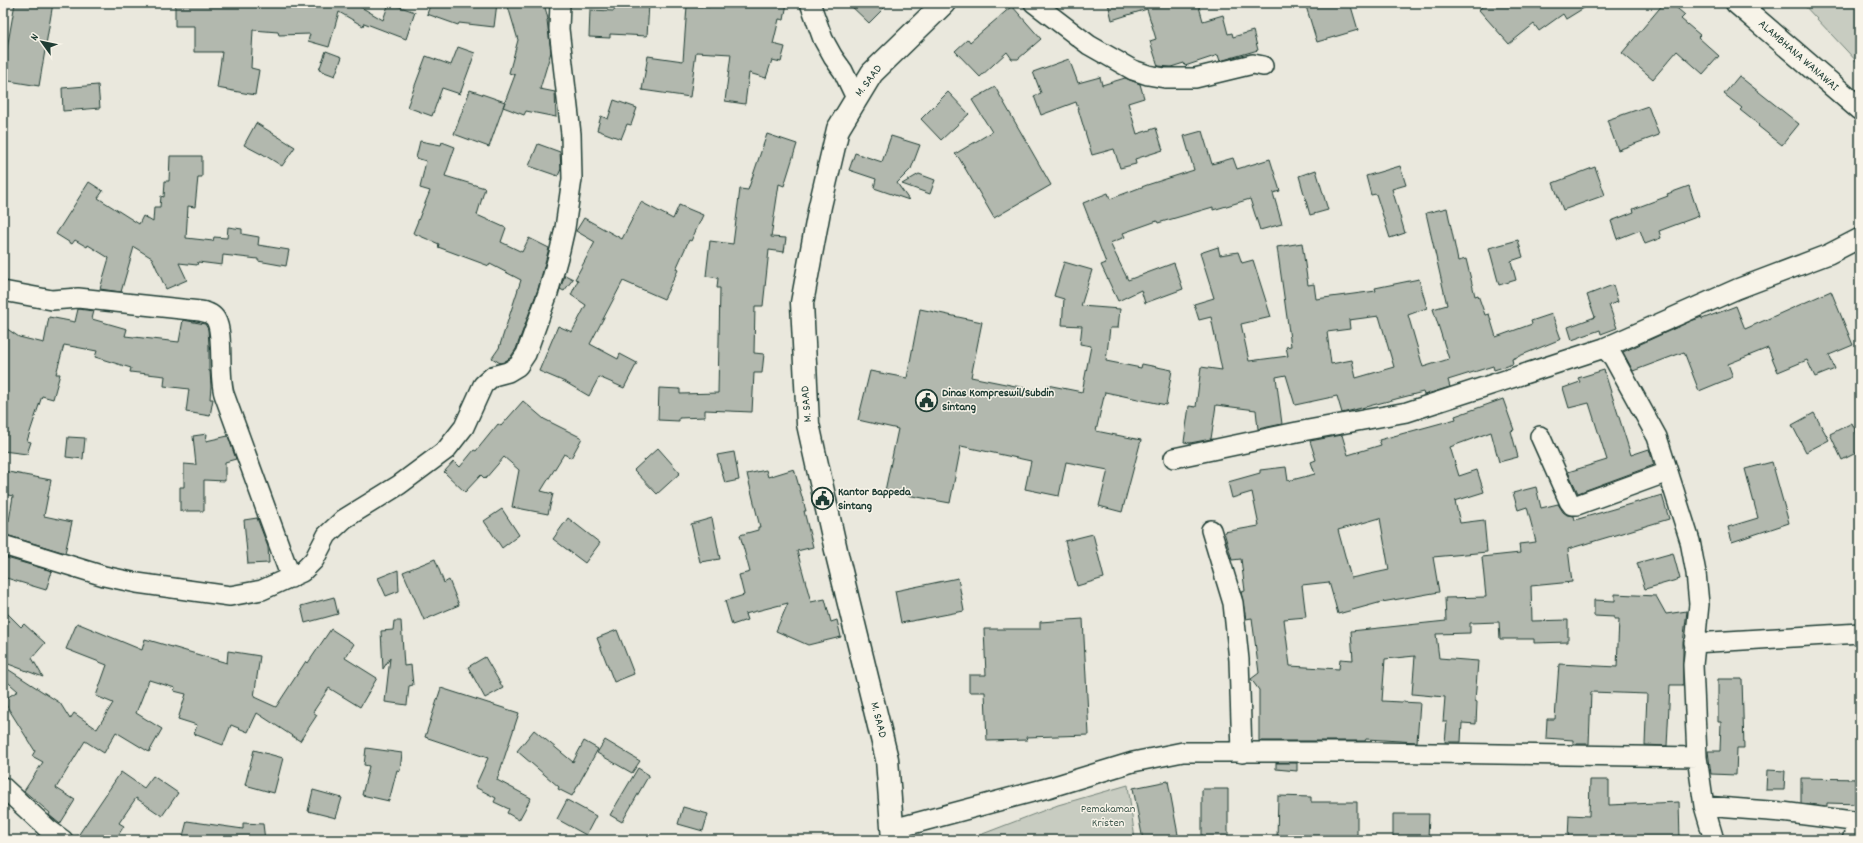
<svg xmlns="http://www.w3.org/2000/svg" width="1863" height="843" font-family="Dekko,sans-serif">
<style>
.green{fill:#c8ccc1;stroke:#74847a}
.building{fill:#b2b8ae;stroke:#1f3d34;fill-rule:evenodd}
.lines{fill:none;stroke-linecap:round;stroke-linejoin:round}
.street-casing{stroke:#1f3d34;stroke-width:22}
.secondary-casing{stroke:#1f3d34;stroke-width:25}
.street{stroke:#f7f3e8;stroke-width:19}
.secondary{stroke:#f7f3e8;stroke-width:22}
.labels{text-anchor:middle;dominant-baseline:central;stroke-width:3;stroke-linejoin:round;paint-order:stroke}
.street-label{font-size:12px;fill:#1f3d34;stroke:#f7f3e8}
.poi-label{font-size:12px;font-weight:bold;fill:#1f3d34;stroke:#f7f3e8;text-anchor:start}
.park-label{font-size:12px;fill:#415a50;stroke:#f7f3e8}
</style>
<rect width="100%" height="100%" fill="#eae8dd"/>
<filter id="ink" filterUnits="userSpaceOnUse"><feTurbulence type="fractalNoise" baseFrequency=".025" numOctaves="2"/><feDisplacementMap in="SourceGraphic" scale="8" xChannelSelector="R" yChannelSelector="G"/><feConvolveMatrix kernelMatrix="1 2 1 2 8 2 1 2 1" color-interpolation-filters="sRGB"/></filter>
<g filter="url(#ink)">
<path class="green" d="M1802,3H1860V65Z
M1128,785L1135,840H967L1058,805Z"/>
<path class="building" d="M15,3H53L39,86L3,80V60H5Z
M175,3H354L383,20L389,3L415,12L406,39L364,23L363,26L339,12L329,47L308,41L310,34L279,35L278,32L253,30L251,68L259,70L255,95L217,88L222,52H194V26H175Z
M431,3H497L494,27L459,23L458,25L427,14Z
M507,3H544L548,19L547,20L551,52L540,89L555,92L556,117L526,111L524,115L503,107L515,75L509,73L518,40Z
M615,3L649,4L647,36L610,34V38L589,37L590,10L614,11Z
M710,3H787L784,20L779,19L773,44L785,47L781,62L772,60L766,78L749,73L745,104L725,101L731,54L696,52L690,97L642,90L648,56L683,61L687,6L710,7Z
M848,3H889L869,23Z
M1108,3H1155V4L1198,3L1203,21L1223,15L1228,34L1232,33L1233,37L1253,31L1258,50L1220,61L1218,55L1185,66L1184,63L1171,67L1158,66L1150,41L1156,39L1147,9L1112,20Z
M1305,3H1350L1358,30L1317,42Z
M1486,3H1592L1566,19L1563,14L1539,31L1534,24L1509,44L1479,10Z
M1664,3H1671L1685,15L1681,19L1700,35L1698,37L1719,56L1703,74L1677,51L1653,79L1622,53Z
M1012,6L1041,39L1018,59H1012L1007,52L980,77L955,51L968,39L970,42Z
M458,47L475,53L460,94L442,88L432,116L407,107L426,56L451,65Z
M326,51L342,57L335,76L319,70Z
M1069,59L1078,83L1100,77L1102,85L1125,78L1140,84L1144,98L1128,103L1137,134L1156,128L1163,150L1135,159L1136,164L1120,168L1114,149L1092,155L1076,102L1041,115L1034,96L1041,93L1033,72Z
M1739,76L1799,124L1782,145L1758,126L1759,125L1740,110L1742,108L1724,94Z
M98,85L100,108L63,111L62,88Z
M995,87L1051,185L994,218L959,158L955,154L992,132L972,100Z
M470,90L505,102L489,147L454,134Z
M948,92L969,114L941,140L921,119Z
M614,100L637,108L631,125L627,124L621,139L597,130L601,116L608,119Z
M1648,106L1659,135L1618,150L1607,120Z
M256,123L295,147L282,166L261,153V154L244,145Z
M1202,131L1212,164L1233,158L1237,169L1270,159L1280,191L1273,193L1282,224L1260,230L1250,199L1213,210V207L1158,223L1157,221L1123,233L1125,237L1110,243L1128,280L1174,263L1183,289L1145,303L1141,290L1118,301L1101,265L1106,263L1083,203L1108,193L1110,199L1147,185L1194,170L1184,136Z
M767,134L797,144L784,186L779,184L771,237L786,238L784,252L769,250L763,306H755L754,353L764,354L762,373H754L752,412L705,410V417L679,418V421L658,420L659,388L680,389V394L718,393L720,288H717L718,278L706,276L710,241L733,244L740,189L748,190Z
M891,136L920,145L911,169L897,183L909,200L874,188L876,179L849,170L855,153L882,162Z
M420,141L441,145L442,142L455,147L445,176L485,188L477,215L506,228L501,242L522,252L529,238L549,248L538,289L516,349L510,358L504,362L500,363L492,358L499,348L521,280L490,264L489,266L438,247L439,244L413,233L430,191L420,188L426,161L416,158Z
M538,144L560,152L561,169L558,176L529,166Z
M170,156H202V177H198L195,207L188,206L186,238L213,241L214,237L227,238L228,227L242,229V234L259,237L258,245L289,250L286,266L258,261V259L223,255L222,265L198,262L197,265L179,263L187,280L166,289L152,258L134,247L121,292L100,289L109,258L88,245L87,247L75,240L72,244L56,234L89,182L103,191L98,198L139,224L143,216L153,222L154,207H160L161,196L164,197L165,181H169Z
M1400,166L1406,185L1392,189L1405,233L1390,238L1376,194L1371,195L1366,176Z
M1595,167L1605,195L1563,210L1553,183Z
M1316,170L1328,210L1310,215L1299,176Z
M919,174L935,180L930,194L902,184Z
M1689,186L1699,216L1659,231L1661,238L1645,244L1640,230L1617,239L1611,221L1634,212L1633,209L1668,196L1667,194Z
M641,202L673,219L679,205L703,215L691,241L689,240L676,269L678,270L664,299L623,281L590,344L618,359L620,354L637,363L624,388L599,377L589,396L565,382L539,371L558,326L572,332L586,305L571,295L578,280L575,279L595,242L576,231L584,218L622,239Z
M1447,208L1458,261L1466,259L1475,296L1478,295L1485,315L1489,314L1496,337L1532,324L1531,321L1552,314L1561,339L1512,359L1513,364L1494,370L1493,366L1448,380L1450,387L1424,395L1423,392L1342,413L1337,396L1295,405L1286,375L1276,377L1282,424L1258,429L1256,410L1216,405L1211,439L1190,443L1184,442L1189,406L1196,407L1201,367L1222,370L1211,317L1199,320L1194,304L1214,298L1200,253L1218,247L1220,255L1238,252L1242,263L1253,260L1271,317L1241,324L1249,361L1288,356L1286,347L1291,346L1277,247L1302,243L1308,285L1314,284L1316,299L1376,291L1375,288L1419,279L1427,308L1408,315L1423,367L1449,359L1433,309L1447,305L1426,213ZM1379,316L1394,367L1356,378L1352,360L1331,364L1327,332L1350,329L1349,320Z
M1518,240L1523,257L1511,261L1516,280L1499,285L1489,248Z
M1064,262L1092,270L1081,306L1120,309L1118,328H1110L1106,361L1141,368L1142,364L1172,370L1166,405L1105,392L1096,431L1141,440L1122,512L1099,506L1108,470L1066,462L1059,496L1025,489L1031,461L961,446L950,503L885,491L898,429L858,420L870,371L907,378L920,309L982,322L971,377L1045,392L1047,385L1082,392L1091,346L1080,344L1082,326L1062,325L1064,299L1054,296Z
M565,275L573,279L564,291L560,289Z
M1613,285L1618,302L1609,305L1617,328L1601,334L1600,330L1572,340L1568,327L1595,317L1587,295Z
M1831,291L1853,345L1829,355L1835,369L1815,377L1807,360L1778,372L1768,348L1728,364L1733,377L1699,391L1684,352L1633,371L1623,352L1691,321L1702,317V319L1736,306L1745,329Z
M78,309L94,311L92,319L127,329L125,336L179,342L183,320L205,324L208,329L209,345V371H210L211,386L210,399H213L210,416L186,412L189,389L164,386L165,376L130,372L131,368L95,357L97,351L64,345L56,374H60L53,399L42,396L27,441L31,442L27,454L3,451V326L19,337L44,343L49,317L75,322Z
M1604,370L1631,455L1649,449L1654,465L1578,493L1568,472L1607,460L1589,403L1569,408L1563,388L1580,382L1578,378Z
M1503,399L1514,430L1511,431L1518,457L1499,462L1491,432L1450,447L1459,476L1477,470L1484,492L1455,501L1460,523L1484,520L1487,552L1433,557L1439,592L1382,602L1338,614L1329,582L1302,585L1306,617L1284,619L1290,666L1339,669L1340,659L1353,660L1351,631L1446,621L1445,598L1486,597L1482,557L1520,553L1519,544L1536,542L1527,507L1518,510L1513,493L1536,487L1541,508L1558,504L1563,512L1567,515L1574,516L1575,520L1662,495L1669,519L1568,549L1572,582L1531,586L1532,621L1568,620V642L1534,643V639H1500L1499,622L1470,623V633L1436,634L1439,658L1478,661L1475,701L1477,702L1476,724L1462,723L1461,742H1445L1447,722H1443L1445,697L1412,694L1415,656L1385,659L1382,701L1420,703L1417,742L1366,739L1365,741H1259V690L1251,679L1259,673L1252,618L1246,619L1241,592L1245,591L1241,559L1232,560L1224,532L1259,526L1252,492L1232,498L1228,482L1260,473V470L1286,467L1288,481L1315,474L1311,462L1316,460L1310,441L1342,435L1348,455L1381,445L1379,440L1456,419L1455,416ZM1380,518L1389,570L1351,578L1338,530Z
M523,401L544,419L582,438L571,458L564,454L541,491L553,494L548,514L512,507L519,470L504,457L485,479L481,475L465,492L444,472L454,461L460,467L474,450L476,451L498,424L501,426Z
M1814,413L1829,440L1806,452L1792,425Z
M1852,423L1860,441V451L1842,460L1830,434Z
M207,434L206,441L228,436L236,459L225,462V481L204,480V511H180V487H184V464L196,465L193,436Z
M68,437L85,438L83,459L66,457Z
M658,448L680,473L657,494L634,470Z
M734,452L739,480L725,483L717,455Z
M1772,462L1789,523L1732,542L1728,527L1758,518L1745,469Z
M794,469L806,511H804L813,547L797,551L811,602L825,599L831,622L837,620L841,637L808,645L776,631L788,603L745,614L747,620L732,625L725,601L744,595L739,575L750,572L740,535L758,530V527H760L747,474L766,470L768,477Z
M3,471L51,480L44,516L72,522L65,553L3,534V520L9,521L13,496L3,494Z
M502,509L519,535L502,548L484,521Z
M257,518L268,547L269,563L248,564L244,520Z
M568,518L600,543L585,563L553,539Z
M712,518L720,559L700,562L691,524Z
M1093,534L1104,578L1077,586L1065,541Z
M1673,553L1680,579L1645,589L1637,563Z
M3,557L52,571L46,590L3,577Z
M435,559L444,583L449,580L459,605L424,620L403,572Z
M398,570L399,591L386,596L378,578Z
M958,578L964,611L901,623L895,591Z
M1615,594L1656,596L1666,614L1687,611L1683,643V685H1670L1667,746L1645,745L1647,694L1591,692L1589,744H1573V740L1546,738L1547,719H1555L1559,664L1617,667L1619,619H1614V617L1594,616V600L1615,601Z
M334,597L338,614L305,623L301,606Z
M3,609L21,627L24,624L45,643L32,658L43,677L3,662Z
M1083,619L1089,735L1026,737L1027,740L987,741L985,692H969V675H986L984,629H1040V622Z
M394,621H401L404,666L411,665L413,685L409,686L407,705L385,702L390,658L383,669L381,631L393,630Z
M77,623L142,650L145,639L227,663L228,651L260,656L254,697L276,707L306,661L308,663L331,629L354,644L345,658L377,678L360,707L329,688L313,712L317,715L300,741L257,713L248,732L231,725L223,745L194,734L197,725L178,719L186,694L174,691L175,688L149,680L136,713L162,729L149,752L116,732L104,753L85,741L56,788L75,800L60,824L49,815L50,813L24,791L43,762L32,756L35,751L3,700L18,691L3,678V666L60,703L70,719L74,713L97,729L113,703L96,696L107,665L66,649Z
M617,630L634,674L614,682L597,638Z
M485,657L503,688L485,698L468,667Z
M1718,679H1742L1744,748H1737L1736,775L1711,774L1708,751H1720L1721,722H1718Z
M441,688L519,713L497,780L531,798L519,820L507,813L509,809L494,802L496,798L475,787L488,758L425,737Z
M534,730L573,762L584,741L598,749L572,796L558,789L559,787L517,751Z
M605,740L640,761L632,773L597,753Z
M366,748L402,753L400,771L397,770L389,801L362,795L369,766L364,765Z
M254,750L283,758L274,793L245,785Z
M1276,763H1297V771L1276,769Z
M638,768L649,775L622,822L610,815Z
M1767,770L1785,771L1784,790H1766Z
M121,772L144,788L153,776L178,793L162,816L136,798L119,823L124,826L115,840H75Z
M1801,778L1860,779V804L1827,803V806L1801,803Z
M1590,780H1609V805L1679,802L1680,840H1568L1569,815L1589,816Z
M1168,781L1179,840H1143L1133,788Z
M1202,789H1228V840H1202Z
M313,790L342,798L336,818L308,811Z
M1278,796L1311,797V802H1357V840H1277Z
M567,800L596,816L586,835L557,819Z
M683,807L708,814L703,831L678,824Z
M1393,814H1429L1428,840H1393Z
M187,821L243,829V823L263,824L265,840H182Z"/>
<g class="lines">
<defs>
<path id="street" d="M810,3L823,39L833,57L843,71L856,98
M1034,3L1089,45L1133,70L1148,75L1165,78H1195L1253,64L1263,66
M3,291L52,300L78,298L200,311C207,312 213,314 216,320C224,334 218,373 224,394L291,578
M1604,348L1613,357L1657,437L1690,541L1696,573L1699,604L1693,665L1697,757L1704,806L1714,840
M1540,436L1569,501L1572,505H1577L1668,472
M1174,458L1297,432L1407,412L1604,348L1737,289L1829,254L1860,238
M1211,530L1233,603L1239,660L1242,753
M3,545L104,576L137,583L230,596L262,590L302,572L314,560L327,535L344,519L399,485L446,450L464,427L483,385L493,376L508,372L518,366L526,354L548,293L560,250L565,228L572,179L571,134L559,29L560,3
M1694,643L1860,633
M3,787L48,829L63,840
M1704,806L1782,812L1860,822
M893,829L1051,787L1133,762L1183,752H1367L1697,757
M1852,840L1858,821"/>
<path id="secondary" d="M1737,3L1860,109
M893,840L887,759L838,559L808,424L802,303L820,206L838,129L872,73L944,3"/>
</defs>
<use href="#street" class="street-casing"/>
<use href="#secondary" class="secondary-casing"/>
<use href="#street" class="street"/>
<use href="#secondary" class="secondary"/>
</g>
</g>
<defs>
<symbol id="civic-ring" viewBox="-11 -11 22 22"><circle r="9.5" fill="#f7f3e8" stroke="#1f3d34" stroke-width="1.5"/><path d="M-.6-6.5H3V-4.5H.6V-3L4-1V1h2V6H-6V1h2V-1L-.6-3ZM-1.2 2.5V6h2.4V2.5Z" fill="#1f3d34"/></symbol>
</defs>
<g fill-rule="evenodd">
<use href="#civic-ring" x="914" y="388" width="25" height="25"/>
<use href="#civic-ring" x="810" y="486" width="25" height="25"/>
</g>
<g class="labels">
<g class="street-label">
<text transform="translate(1798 56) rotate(41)">ALAMBHANA WANAWAI</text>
<text transform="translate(869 81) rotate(-53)">M. SAAD</text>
<text transform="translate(807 404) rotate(-95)">M. SAAD</text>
<text transform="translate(878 720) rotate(76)">M. SAAD</text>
</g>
<g class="poi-label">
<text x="942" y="393">Dinas Kompreswil/Subdin<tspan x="942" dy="14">Sintang</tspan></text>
<text x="838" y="492">Kantor Bappeda<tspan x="838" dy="14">Sintang</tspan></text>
</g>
<g class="park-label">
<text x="1108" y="809">Pemakaman<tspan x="1108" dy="14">Kristen</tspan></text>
</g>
</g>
<rect width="1863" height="843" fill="none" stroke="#f7f3e8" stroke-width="16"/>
<rect x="8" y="8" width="1847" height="827" fill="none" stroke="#1f3d34" stroke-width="1.5" filter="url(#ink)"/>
<g transform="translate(42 42) rotate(303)" stroke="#f7f3e8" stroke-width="3" paint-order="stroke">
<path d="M0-3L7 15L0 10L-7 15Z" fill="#1f3d34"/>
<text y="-6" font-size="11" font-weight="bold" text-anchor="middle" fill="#1f3d34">N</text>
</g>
</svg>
